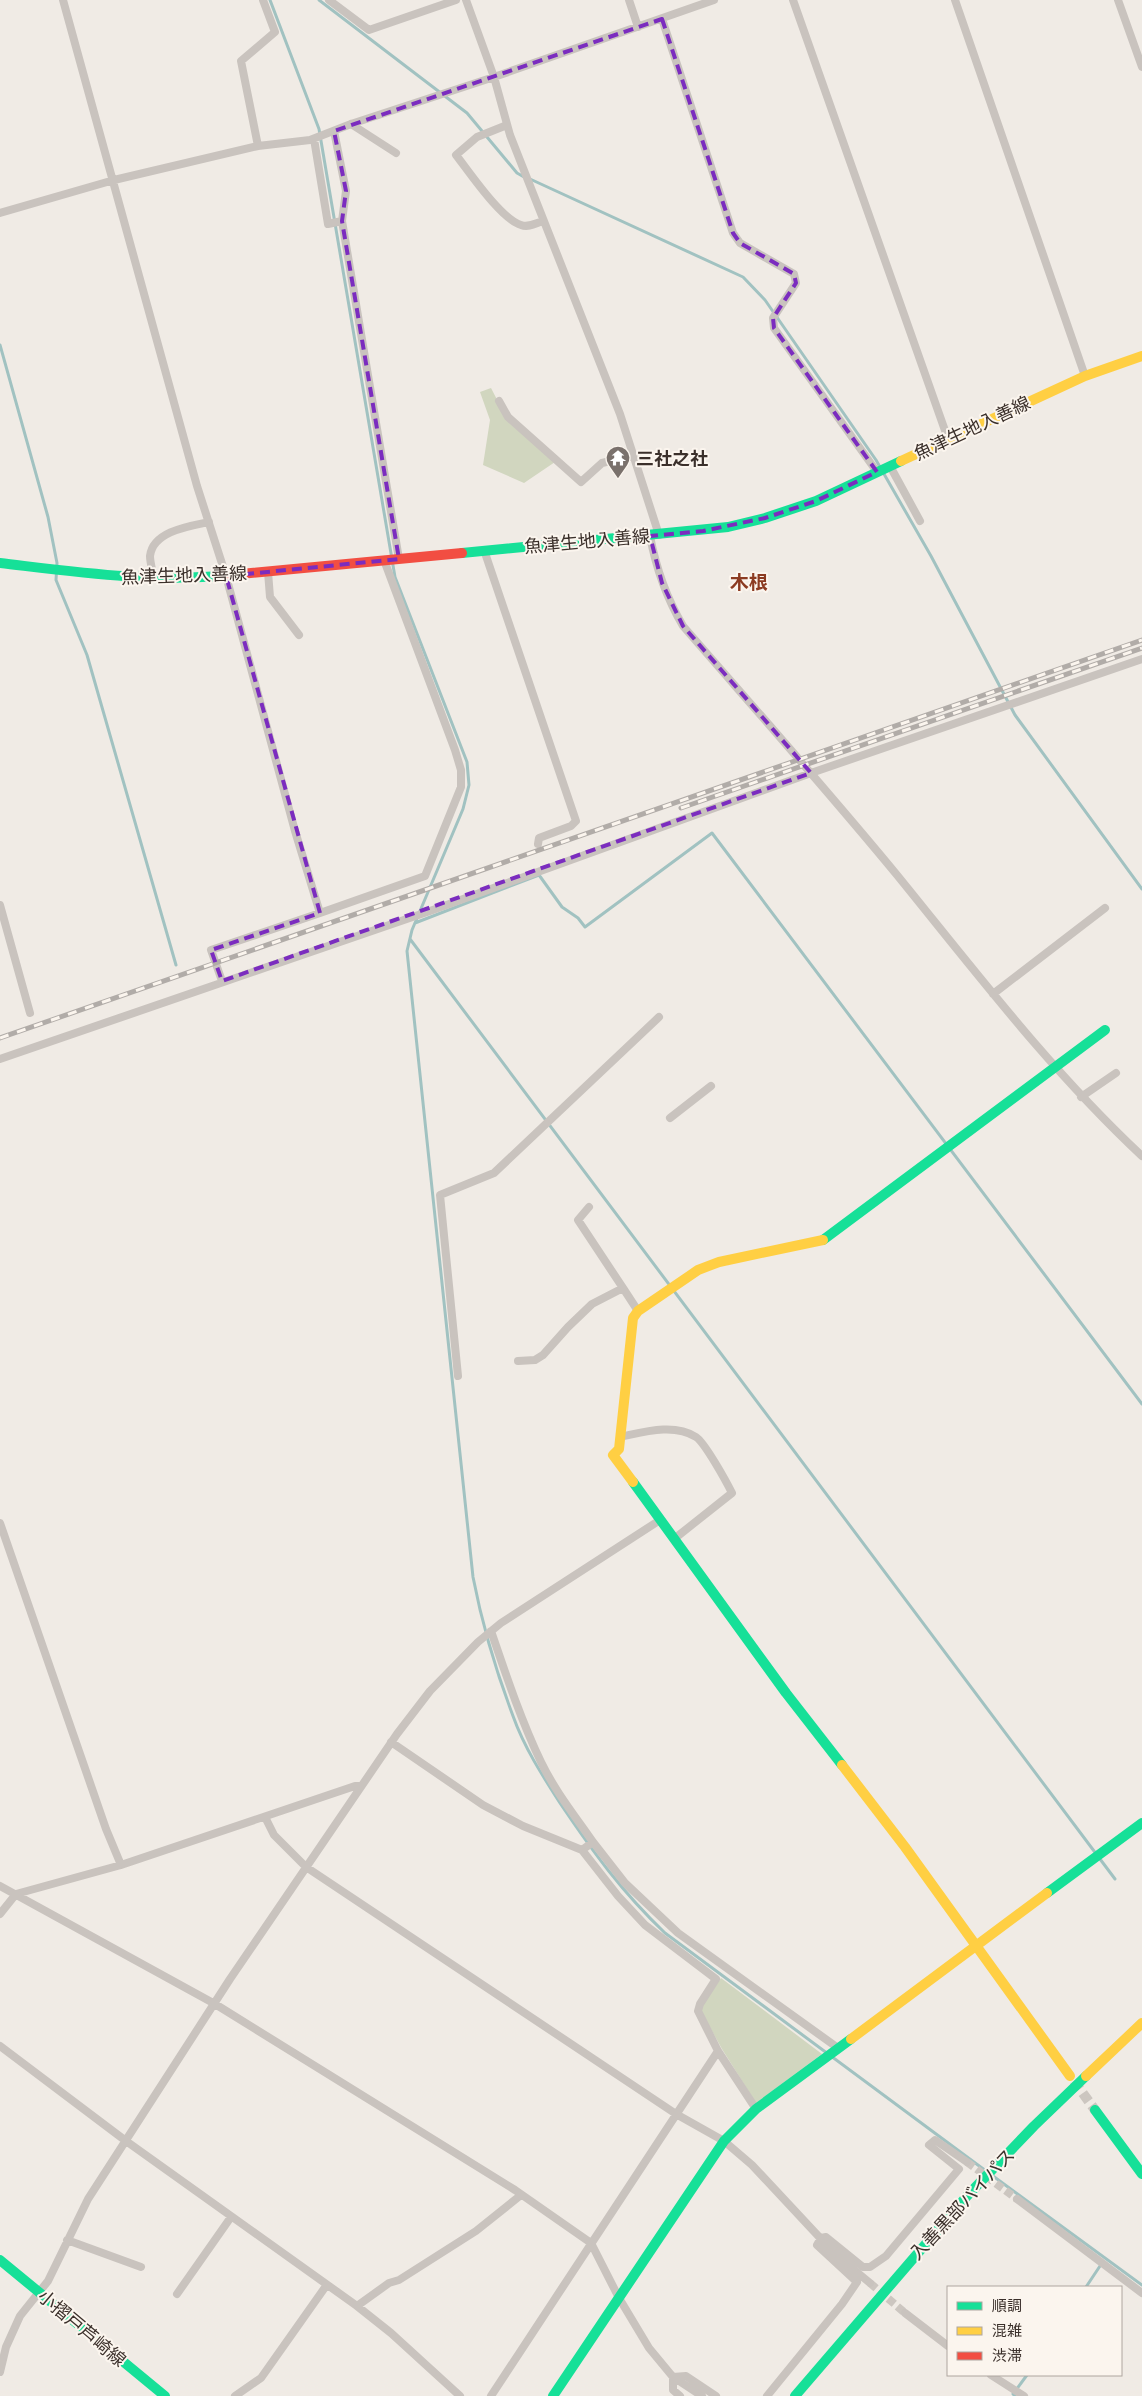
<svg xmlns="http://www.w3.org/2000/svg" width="1142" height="2396" font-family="'PT Sans','Noto Sans JP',sans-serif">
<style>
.green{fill:#d1d6bf}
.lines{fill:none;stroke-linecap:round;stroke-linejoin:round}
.stream{stroke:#a1c2c1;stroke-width:3}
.street-tunnel{stroke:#ccc6c0;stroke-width:8;stroke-dasharray:8 4;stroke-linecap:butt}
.secondary-tunnel{stroke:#ccc6c0;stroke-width:10;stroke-dasharray:10 5;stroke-linecap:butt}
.street{stroke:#c9c3be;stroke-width:8}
.fast{stroke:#16e098;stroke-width:10}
.slow{stroke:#ffcf43;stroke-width:10}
.jam{stroke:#f24e42;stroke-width:10}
.rail-casing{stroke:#b1aca8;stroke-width:5}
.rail{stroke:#fbf5ee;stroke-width:3;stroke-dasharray:9;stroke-linecap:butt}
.marked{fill:none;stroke:#7b2cbf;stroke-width:4;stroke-dasharray:10 6;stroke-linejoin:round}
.labels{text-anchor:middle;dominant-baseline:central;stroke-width:4;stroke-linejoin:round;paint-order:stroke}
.street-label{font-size:18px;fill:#3b302b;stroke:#fbf5ee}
.poi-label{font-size:18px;font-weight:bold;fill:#3b302b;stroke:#fbf5ee;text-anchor:start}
.neighbourhood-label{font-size:19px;font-weight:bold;fill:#8c3b22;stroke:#fbf5ee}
</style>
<rect width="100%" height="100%" fill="#f0ebe5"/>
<path class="green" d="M491,388L507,419L555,462L524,483L483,465L490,420L480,392Z
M721,1978L822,2054L756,2103L722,2049L701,2011L703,2004Z"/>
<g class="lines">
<path class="stream" d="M270,0L319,129L395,577L467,762L469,785L463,809L412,930L407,951L473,1577C482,1624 496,1671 513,1716C524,1747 542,1775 560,1803C593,1852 622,1892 665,1933L986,2171
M319,0L467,113L517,173L524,177
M530,179L743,277L765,300L876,460L931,556L1015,715L1142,889
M0,345L48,517L57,563L56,580L87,655L176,965
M415,923L539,875L562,907L578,918L585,927L712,833L1142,1404
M410,939L1115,1879
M993,2176L1142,2285
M1086,2287L1102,2263
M1015,2396L1013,2394L1027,2375"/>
<path class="street-tunnel" d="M967,2162L1017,2199
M870,2283L905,2313"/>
<path class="secondary-tunnel" d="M1074,2081L1095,2110"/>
<path class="street" d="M63,0L197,486L226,576L295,831L320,913L425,876L461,787V770L455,750L384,560
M329,0L369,30L456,0
M466,0L494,77L510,135L620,414L659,535
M629,0L638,27
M793,0L948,439
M955,0L1085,376
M1118,0L1142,67
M662,19L733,233L740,243L794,274L796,283L773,318L774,328L877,472
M351,124L396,153
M507,125L477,137L456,155C470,173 501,219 521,225C529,228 536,223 543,221
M314,139L328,224L342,221L346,191L334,131
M258,146L241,61L275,32L263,0
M0,213L114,180L258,146L310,140L351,124L494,77L714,0
M342,221L399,559
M499,401L508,417L581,482L602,463L635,455
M890,466L920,521
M650,536C656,568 666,597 683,626C755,709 827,790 897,875C975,971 1051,1071 1142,1156
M484,550L576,821L571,826L539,838L538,844
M268,572L270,597L299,635
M154,579C153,572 150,563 150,556C153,531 190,526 209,522
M0,905L30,1013
M222,981L211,950L320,913
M993,994L1105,908
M0,1059L430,911L811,773L1142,659
M1081,1097L1116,1073
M670,1118L711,1086
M589,1207L578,1220L623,1288
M518,1361L535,1360L543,1355L568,1327L592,1304L623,1288L638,1311
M458,1376L440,1195L494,1173L659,1017
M620,1437C644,1432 674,1423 696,1437C705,1443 726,1481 732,1493L674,1539
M0,1523L106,1829L121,1865
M491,1631C506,1675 521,1720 541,1762C555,1791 575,1816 593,1842
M391,1742L483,1805L523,1826L582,1850
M265,1817L274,1835L306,1867L676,2114L724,2141L752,2165L836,2255L870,2283
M0,1886L215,2004L515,2190L591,2243L619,2298L649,2348L673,2377L702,2396
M0,1914L16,1894L121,1865L355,1786H360
M0,2046L126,2141L357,2306L391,2333L460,2396
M756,2109L718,2051L698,2011L700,2004L716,1979L645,1925L618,1896L582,1850L593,1842L625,1883L678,1933L838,2048
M1017,2199L1142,2293
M67,2240L141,2267
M177,2294L231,2217
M357,2306L389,2283L399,2280L476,2231L521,2195
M905,2313L948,2346
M0,2372L6,2347L20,2316L48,2281L88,2199L230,1979L397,1734L430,1691L478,1642L501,1623L660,1520
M991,2375L1024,2396
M235,2396L261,2378L326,2286
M491,2396L718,2051
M680,2396L673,2390V2377L686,2376L716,2396
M767,2396L842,2304L857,2282L817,2245L821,2238L826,2237L863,2267H870L886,2256L959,2169L929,2145L935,2140L967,2162"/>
<path class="fast" d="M462,553L728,527L765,518L816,501L901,461
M0,563C77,572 152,583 230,575
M823,1240L1105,1030
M633,1482L786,1693L842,1765
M1047,1893L1142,1823
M1095,2110L1142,2174
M0,2260L165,2396
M553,2396L724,2141L756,2109L851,2039
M795,2396L967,2196L1034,2126L1086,2076"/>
<path class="slow" d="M901,461L1085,376L1142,356
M633,1482L613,1455L619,1449L633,1318L638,1311L698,1270L719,1262L823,1240
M842,1765L905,1847L1070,2076
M851,2039L1047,1893
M1086,2076L1142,2023"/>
<path class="jam" d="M230,575L462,553"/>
<defs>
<path id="rail" d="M681,808L1142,648
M0,1038L1142,640"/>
</defs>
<use href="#rail" class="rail-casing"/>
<use href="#rail" class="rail"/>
</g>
<path class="marked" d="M662,19L733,233L740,243L794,274L796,283L773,318L774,328L877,472L816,501L765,518L703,531L650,536L662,583L683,626L811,773L222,981L211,950L320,913L226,576L399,559L342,221L346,191L334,131Z"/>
<defs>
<symbol id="temple-pin" viewBox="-11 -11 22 30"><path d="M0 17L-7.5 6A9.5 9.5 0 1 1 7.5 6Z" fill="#7a716c" stroke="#fbf5ee"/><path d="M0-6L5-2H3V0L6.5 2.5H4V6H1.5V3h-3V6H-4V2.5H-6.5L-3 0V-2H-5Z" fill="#fff"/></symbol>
</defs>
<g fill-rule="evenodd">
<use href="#temple-pin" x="604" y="444" width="28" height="38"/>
</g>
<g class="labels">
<g class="street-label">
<text transform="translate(972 428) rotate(-25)">魚津生地入善線</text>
<text transform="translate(587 541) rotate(-5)">魚津生地入善線</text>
<text transform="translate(184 575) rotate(-2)">魚津生地入善線</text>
<text transform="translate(962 2204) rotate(-47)">入善黒部バイパス</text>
<text transform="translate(82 2328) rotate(40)">小摺戸芦崎線</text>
</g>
<g class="poi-label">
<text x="636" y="458">三社之社</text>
</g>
<g class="neighbourhood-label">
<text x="749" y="582">木根</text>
</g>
</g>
<rect x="947" y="2286" width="175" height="90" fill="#fbf5ee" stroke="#aea6a0"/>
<rect x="957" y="2302" width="25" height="8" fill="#16e098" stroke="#aea6a0"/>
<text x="992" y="2311" font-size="15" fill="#3b302b">順調</text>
<rect x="957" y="2327" width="25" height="8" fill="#ffcf43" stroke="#aea6a0"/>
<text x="992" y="2336" font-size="15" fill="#3b302b">混雑</text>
<rect x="957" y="2352" width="25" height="8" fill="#f24e42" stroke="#aea6a0"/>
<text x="992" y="2361" font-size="15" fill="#3b302b">渋滞</text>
</svg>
